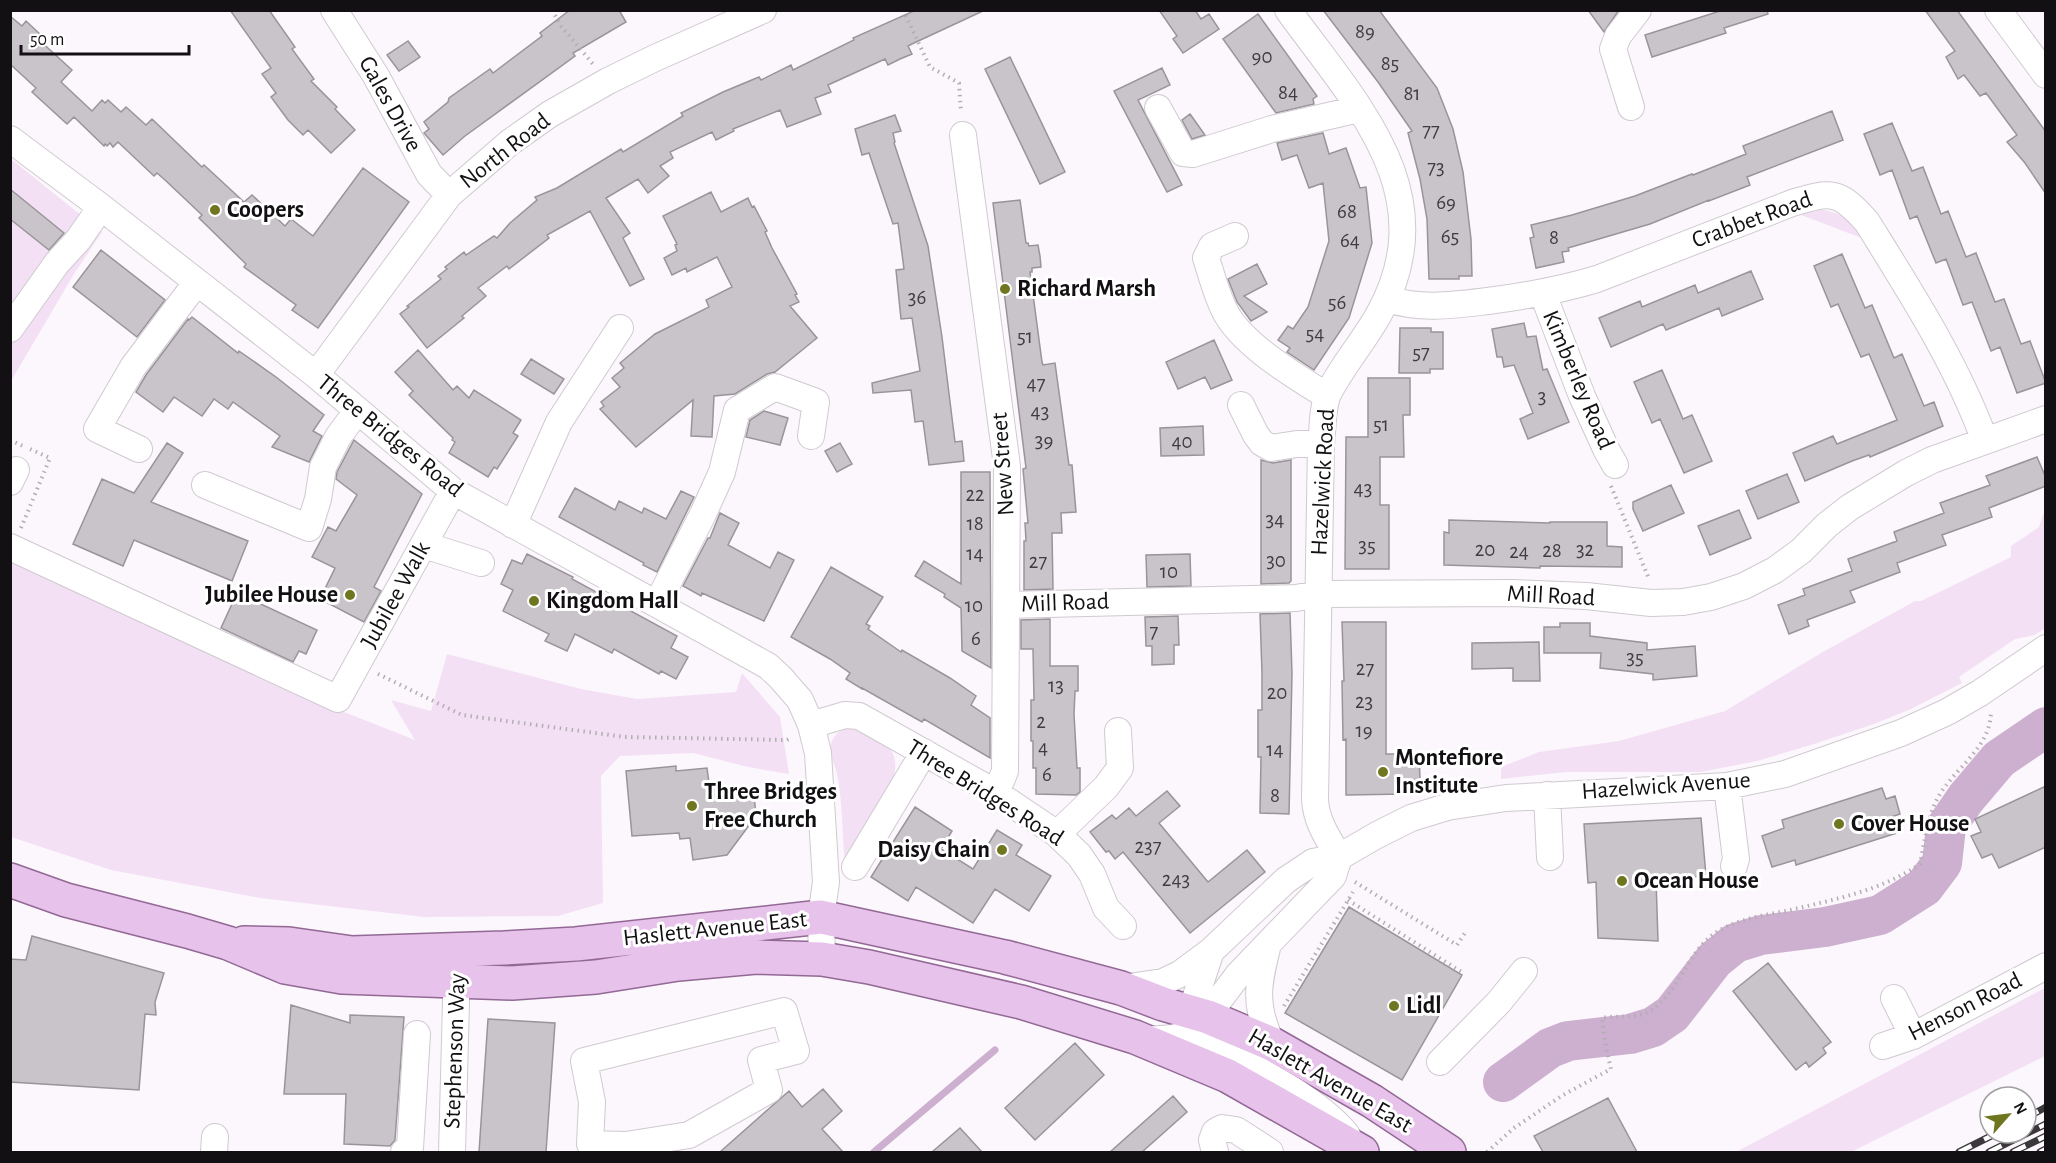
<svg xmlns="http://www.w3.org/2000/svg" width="2056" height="1163" font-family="'Alegreya Sans',sans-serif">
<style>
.green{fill:#f4e0f5}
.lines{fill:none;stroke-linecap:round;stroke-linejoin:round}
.stream{stroke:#cdafd0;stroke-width:7}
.river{stroke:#cdafd0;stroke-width:40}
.building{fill:#c9c4c9;stroke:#999499;stroke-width:1.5}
.minor-casing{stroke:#cfcacf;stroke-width:28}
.major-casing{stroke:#926995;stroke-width:36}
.path{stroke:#b2aeb2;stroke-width:4;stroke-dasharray:1.5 4.5;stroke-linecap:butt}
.minor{stroke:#fff;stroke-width:26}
.major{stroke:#e7c2ea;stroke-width:33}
.rail-casing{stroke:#3b383b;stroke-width:7}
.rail{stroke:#fff;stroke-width:4.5;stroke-dasharray:14;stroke-linecap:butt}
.poi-dot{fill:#6f761f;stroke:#fff;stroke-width:2}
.labels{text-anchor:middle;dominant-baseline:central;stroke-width:6;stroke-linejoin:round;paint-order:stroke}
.number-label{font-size:21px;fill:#403d40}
.street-label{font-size:24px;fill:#121012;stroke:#fff}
.poi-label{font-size:24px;font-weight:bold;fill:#121012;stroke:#fff;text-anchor:start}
</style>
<rect width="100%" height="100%" fill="#fcf7fc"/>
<path class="green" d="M11,159L102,232L74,274L11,381Z
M1813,209C1837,210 1846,218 1863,233L1859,237L1801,215L1799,211Z
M2045,509V628L2035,635L2015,639L1959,677L1962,683L1911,709L1874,724L1814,744L1757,761L1701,772H1566L1501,779V767L1539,752L1619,741L1725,711L1821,653L1915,601H1921L2011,557V546L2039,527Z
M10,553L334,708L415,740L391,700L431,711L447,654L581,689L637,699L736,692L742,673L780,717L789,774L748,767L693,753L620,756L601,776L603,903L558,916L424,917L260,898L111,870L11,837Z
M852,726C878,739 903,744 893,780L845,864C842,835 843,799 836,770C833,760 827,749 833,739C836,732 845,729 852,726Z
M2045,988V1056L1851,1152H1736Z"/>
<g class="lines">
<path class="stream" d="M874,1152L995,1050"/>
<path class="river" d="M1503,1082L1550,1048L1568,1041L1630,1034L1653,1027L1672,1014L1714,960L1735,943L1761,935L1825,927L1880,915L1924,887L1942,863L1946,827L1966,798L1999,759L2046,727"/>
</g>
<path class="building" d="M230,10H269L295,47L292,49L314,79L311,81L337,107L335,109L355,130L331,153L308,130L303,135L288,120L271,97L276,93L262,74L271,68Z
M570,10H619L626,22L573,53L575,56L465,136L443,155L424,133L429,129L424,122L448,102L449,98L490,69L493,73L542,36L540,33Z
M916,10H985L914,43L908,46L912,54L900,59L888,65L885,59L828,85L831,92L815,98L821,114L787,127L780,110L733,129L734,131L716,140L712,132L670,152L673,158L660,166L669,176L648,193L638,179L606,198L630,233L623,238L644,279L630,286L590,211L547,235L549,238L509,269L507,266L478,288L486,296L462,316L464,318L427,348L400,314L409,307L407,306L441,279L438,276L447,269L445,267L464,252L466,255L494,236L497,238L510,223L537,200L535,197L557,188L621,149L623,152L683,116L681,113L723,92L759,77L761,80L791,65L793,70L854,40L853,38Z
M1159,10H1195L1201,19L1209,14L1219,29L1183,53L1173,39L1177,36Z
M1323,10H1379L1437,88L1453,129L1463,172L1471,239L1472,276H1459V279H1429L1427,219L1420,179L1408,133L1412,131L1378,82Z
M1588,10H1619L1604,32Z
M1723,10H1767L1768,14L1724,28L1726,33L1652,57L1645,35Z
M1925,10H1957L2046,132V194L2025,163L2007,142L2017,135L1986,93L1980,96L1964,75L1958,79L1946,57L1955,51Z
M1258,14L1317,96L1313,99L1314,104L1276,113L1223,39Z
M10,16L22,26L26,21L41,35L38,39L72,70L61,82L92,111L102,100L105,103L108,100L121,112L126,107L146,125L152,119L202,167L204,165L244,202L252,195L285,226L291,219L313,236L363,168L409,202L318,328L292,310L296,305L244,267L246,264L199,218L202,215L165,180L157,173L154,176L118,142L113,147L110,143L107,146L105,144L104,146L74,117L67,124L32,92L36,88L10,64Z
M408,41L420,57L399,71L387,55Z
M1010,57L1065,172L1040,184L985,69Z
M1162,68L1170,85L1138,100L1182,185L1167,192L1114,91Z
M1832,111L1843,140L1747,177L1750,185L1709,201V200L1650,224L1568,248L1569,251L1562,252L1564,262L1536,268L1530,238L1534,237L1531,225L1572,215L1635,196L1692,174L1693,175L1746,154L1743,146Z
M1190,114L1205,135L1192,139L1182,120Z
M895,115L901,131L893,133L895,142L894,143L928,246L942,337L955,442L962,441L964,461L929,465L923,421L915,422L911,390L873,393L872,383L920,371L912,318L901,319L896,270L904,269L898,223L893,224L869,153L862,155L855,129Z
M1892,123L1912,171L1923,167L1941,214L1948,211L1966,257L1976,253L1995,302L2004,299L2021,344L2030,341L2046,383L2017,393L2000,347L1991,351L1972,302L1963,305L1946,259L1936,263L1917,216L1910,219L1892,170L1880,175L1864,134Z
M1323,133L1329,154L1346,148L1360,188L1366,187L1372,243L1349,318L1314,370L1287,352L1290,348L1278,340L1288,326L1293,329L1308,307L1329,241L1323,183L1309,188L1297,155L1282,160L1277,143Z
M10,189L64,233L49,250L10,219Z
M711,192L721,212L748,198L752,207L754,206L767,231L765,232L772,248L797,294L795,295L799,302L790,306L817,338L775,372L767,374L735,394L714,396L712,437L691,436L693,400L636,447L600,409L604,406L601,402L620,387L612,378L624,368L620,363L655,334L709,307L706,300L732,287L717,257L687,272L686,268L672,275L664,258L677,251L675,245L677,244L663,216Z
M1020,200L1026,243H1028L1029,246L1038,245L1040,256L1041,267L1032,268V272H1030L1042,362L1043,365L1055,363L1069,465H1072L1076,512L1061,513L1062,533H1052L1053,589L1024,590V541H1026L1025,523H1028L1023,469L1026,468L993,203Z
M101,250L165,300L137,337L73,287Z
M1842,254L1865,308L1872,305L1894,358L1902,354L1924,406L1934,402L1943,426L1870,457L1869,455L1852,461L1805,481L1793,453L1833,436L1837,444L1897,420L1869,354L1861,357L1838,304L1831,307L1814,266Z
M1257,264L1267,284L1244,296L1267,312L1251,321L1237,302L1228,279Z
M1751,271L1763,299L1722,316L1719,308L1666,330L1663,324L1611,347L1599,318L1640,301L1642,307L1695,285L1698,293Z
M192,317L238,353L239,351L276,377L324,415L313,431L322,436L309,462L272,447L280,436L233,402L228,409L214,399L202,416L174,397L163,412L136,392L146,375L188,319L189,320Z
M1524,323L1527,337L1536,336L1543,370L1547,369L1569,422L1528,439L1520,419L1533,413L1514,365L1504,367L1502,357H1497L1492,329Z
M1400,328H1431V332H1443V369H1430V373H1399Z
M1214,340L1232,380L1211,389L1205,377L1178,389L1166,362Z
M418,350L453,390L457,386L469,398L474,390L521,420L513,433L518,436L497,469L494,467L488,477L449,453L455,442L452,440L453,438L409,395L413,391L395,372Z
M531,359L564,379L554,394L521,374Z
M1662,370L1683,419L1692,415L1712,461L1684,473L1660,419L1652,423L1634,382Z
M1368,378H1410V415H1403L1404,457H1380V505H1389V569H1345L1346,437H1368Z
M764,411L788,418L780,445L746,437L750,420Z
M1203,426L1204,455L1161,456L1160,428Z
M354,440L422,494L374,587L381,591L364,622L320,599L335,568L312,557L328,527L336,531L357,495L336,479L337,472Z
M167,443L183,453L151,502L248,541L232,581L134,540L123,566L73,544L102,479L134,493Z
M840,443L852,464L837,472L825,451Z
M2037,457L2046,478V486L1989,508L1992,517L1942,535L1946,545L1897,563L1900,572L1850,591L1855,602L1807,620L1809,626L1789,634L1778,605L1805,595L1803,589L1852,571L1848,559L1897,541L1894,532L1944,513L1940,503L1990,485L1986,476Z
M1261,460L1273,463L1291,460V581L1289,583L1261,584Z
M961,472H990L991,668L962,651L961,608L944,597L945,594L915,576L924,561L961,584Z
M1787,474L1799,502L1758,519L1746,491Z
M1671,485L1684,513L1643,531L1633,509V502Z
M575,488L615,510L619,501L642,513L644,508L666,519L681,491L694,497L657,572L643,565L644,563L559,517Z
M1739,510L1751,538L1710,555L1698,526Z
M720,513L739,523L728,545L770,568L778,552L794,560L764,621L702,593L701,596L683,586L708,538H710Z
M1449,520L1550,523V522H1607V546L1622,547V567L1540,566V568L1444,565V532L1449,533Z
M527,554L573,577L572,579L677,636L671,648L688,657L676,679L661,671L659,674L614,649L612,653L575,634L567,651L545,641L549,634L503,611L513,590L501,584L512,560L522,564Z
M1190,554L1191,586L1147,587L1146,555Z
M831,567L883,597L866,624L870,626L868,629L901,652L902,650L950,678L976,696L971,705L990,718V758L924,719L922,722L862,688V689L846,679L850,673L830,659L791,637Z
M237,593L317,630L306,654L299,651L293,662L221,628Z
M1290,613L1292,673L1289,814L1260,813L1261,757H1258V710H1262V673L1260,614Z
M1178,616L1179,645H1174V664L1152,665V646H1146L1145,617Z
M1050,619V666H1078V691H1075L1074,714L1077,768H1080V792L1076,795L1036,794V768H1033V741H1031V700H1034L1033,649H1021V620Z
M1342,622H1386V754H1419L1420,779L1413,780V787H1404L1405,794L1346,795V739L1343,740L1342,681H1344Z
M1560,623H1590V636L1647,643V650L1695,646L1697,676L1653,680V674L1600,668L1601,653H1544V627H1560Z
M1539,642L1540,681H1513V668L1472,669V643Z
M676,766V771L707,768L710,790L731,788L732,797L754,794L756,816L727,855L693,860L690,838L680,839L679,833L632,836L626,771Z
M2046,786V847L1999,868L1992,854L1982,858L1971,836L1981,832L1975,819Z
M1882,788L1886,799L1895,796L1900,814L1891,817L1897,833L1796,865L1795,860L1772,867L1762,836L1784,828L1782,820Z
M1167,791L1180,806L1159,823L1208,882L1247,850L1265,872L1190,933L1123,852L1115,859L1109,851L1106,852L1090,832L1112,815L1116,819L1129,808L1136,816Z
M915,807L952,831L941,849L973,869L997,830L1022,845L1016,855L1051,876L1029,911L995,889L973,923L916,887L908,901L871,877Z
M1701,818L1706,876L1656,879L1658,941L1598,938L1596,882L1588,883L1584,824Z
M1349,907L1462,975L1402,1080L1285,1013Z
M32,936L164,973L155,1002L156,1015L145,1014L139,1090L10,1082V959L26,960Z
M1768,963L1831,1042L1823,1048L1826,1053L1809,1067L1806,1062L1796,1070L1733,991Z
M291,1005L350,1023V1015L404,1017L395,1140L390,1146L344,1144L346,1094H284Z
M488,1019L555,1023L546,1152H479Z
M1075,1043L1104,1075L1035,1140L1005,1108Z
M823,1089L842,1111L822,1129L843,1152H720L789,1091L802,1107Z
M1173,1096L1187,1112L1142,1152H1110Z
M1608,1098L1637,1152H1543L1534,1136Z
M960,1128L982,1152H932Z"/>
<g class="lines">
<defs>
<path id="minor" d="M334,10L376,76L429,174L449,195
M1288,10C1355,103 1446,193 1379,314C1364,341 1342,366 1328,394C1322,408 1323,429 1321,444L1315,799C1316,822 1328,838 1339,857
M1998,10L2046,75
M1631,107L1613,49L1618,36L1638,10
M1158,108L1183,153L1193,154L1272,129L1359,109
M963,135L1007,466L1005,771L996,793
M10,139L101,207L316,375L453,491L768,666L780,677L800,700L811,725L818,753L826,882L821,917L822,959
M1235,236L1212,246L1206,258C1212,276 1217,298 1227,315C1246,347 1295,376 1327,396
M1543,294L1582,396L1606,449L1615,465
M1388,299C1420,310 1454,305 1488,301C1526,296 1561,290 1597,279L1792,203C1831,191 1839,190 1867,222C1911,293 1956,362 1985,441
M10,329L57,263L78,240L101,207
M316,375L449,195L509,143L550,114L608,81L655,58L763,10
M1241,405L1256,435L1262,443L1271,448L1297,444H1321
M139,449L97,429L133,367L197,282
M10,482L16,470
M205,485L309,528L318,499L323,467L338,437L357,411
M513,525L559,422L620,328
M424,545L481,563
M10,547L338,699L453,491
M657,604L703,514L722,472L737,410L775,387L816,402L811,436
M1007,605L1296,598L1318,594L1512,593L1586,596L1651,603L1683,602L1711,597L1744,586L1775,570L1801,551L1827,525L1850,507L1906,473L1932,460L2046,419
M811,725L845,715L859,716L996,793L1057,834L1079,855L1092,874L1106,908L1123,926
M1727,786L1736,859L1734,866
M1547,795L1550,857
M1057,834L1106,787L1120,768L1118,731
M855,867L924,752
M1268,944C1258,984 1253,1004 1272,1044
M1211,951L1191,1011C1190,1027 1196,1032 1207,1042C1251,1066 1316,1097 1347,1135
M1122,988L1163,982L1180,974L1211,951L1286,880L1313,862L1339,857L1377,835L1411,818L1447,807L1506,798L1727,786L1785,774L1901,733L1947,712L1980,693L2046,648
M1894,998L1913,1036
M784,1011L796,1051L761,1060L769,1090L689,1135L626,1145L590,1144L592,1102L584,1061Z
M1142,1038C1163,1041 1184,1039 1201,1024L1238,975L1333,876L1339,857
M1883,1046L1913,1036L2046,966
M1440,1062L1499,1002L1524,971
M214,1152L215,1137
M404,1152L410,1148L417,1034
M452,1152L457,964
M1215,1152L1212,1140L1215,1132L1222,1128L1236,1130L1270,1152"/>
<path id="major" d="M10,880L66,900L187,931L228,943L285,967L342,977L512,983L596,977L678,964L756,957L822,959L869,967L1021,1002L1135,1037L1228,1076L1362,1152
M244,943L289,944L352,953L504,948L576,944L821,917L1005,957L1121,988L1163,1004L1208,1017L1272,1044L1372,1101L1449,1152"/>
</defs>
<use href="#minor" class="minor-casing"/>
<use href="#major" class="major-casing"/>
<path class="path" d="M552,10L561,26L593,64
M903,10L930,67L959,83L961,112
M10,440L23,446
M1611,486L1649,579
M21,528L50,458L30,449
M378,674L462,715L625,737L787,740L791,738
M1355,882L1457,945L1465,933
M1348,900L1463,973
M1284,1006L1353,892
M1487,1152L1514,1128L1563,1095L1611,1069L1606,1047L1602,1018C1617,1015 1634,1019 1648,1012C1679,996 1687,948 1720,930C1740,919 1764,915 1786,911C1832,900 1881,891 1920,864C1924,844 1927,820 1936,801C1952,769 1990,750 1991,712"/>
<use href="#minor" class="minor"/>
<use href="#major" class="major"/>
<defs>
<path id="rail" d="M2026,1118L2046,1107
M1959,1152L1997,1133
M1989,1152L2046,1124
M2013,1152L2046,1136
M2040,1152L2046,1149"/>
</defs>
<use href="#rail" class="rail-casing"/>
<use href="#rail" class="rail"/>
</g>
<g class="poi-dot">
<circle cx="215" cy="210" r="6"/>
<circle cx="1005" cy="289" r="6"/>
<circle cx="350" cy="595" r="6"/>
<circle cx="534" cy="601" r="6"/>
<circle cx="1383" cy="772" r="6"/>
<circle cx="692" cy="806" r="6"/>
<circle cx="1839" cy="824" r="6"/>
<circle cx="1002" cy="850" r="6"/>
<circle cx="1622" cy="881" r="6"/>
<circle cx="1394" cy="1006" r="6"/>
</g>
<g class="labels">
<g class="number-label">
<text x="1365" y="31">89</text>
<text x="1262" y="56">90</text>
<text x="1390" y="63">85</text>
<text x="1288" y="92">84</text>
<text x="1412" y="93">81</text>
<text x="1431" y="130">77</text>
<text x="1436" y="167">73</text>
<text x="1446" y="202">69</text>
<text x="1347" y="211">68</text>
<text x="1450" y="236">65</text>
<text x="1554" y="237">8</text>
<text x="1350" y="240">64</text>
<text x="917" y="297">36</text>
<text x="1337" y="302">56</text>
<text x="1315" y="333">54</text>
<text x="1025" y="336">51</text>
<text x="1421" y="352">57</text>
<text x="1036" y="383">47</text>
<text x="1542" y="396">3</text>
<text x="1040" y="411">43</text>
<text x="1381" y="424">51</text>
<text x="1044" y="440">39</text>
<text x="1182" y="441">40</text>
<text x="1363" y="488">43</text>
<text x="975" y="494">22</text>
<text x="1275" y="519">34</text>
<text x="975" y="523">18</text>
<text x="1367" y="545">35</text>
<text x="1485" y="549">20</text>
<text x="1585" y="549">32</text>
<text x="1552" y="550">28</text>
<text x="1519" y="551">24</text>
<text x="975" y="553">14</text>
<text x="1276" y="560">30</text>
<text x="1038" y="561">27</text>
<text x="1169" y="571">10</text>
<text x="974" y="605">10</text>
<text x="1154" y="631">7</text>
<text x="976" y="638">6</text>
<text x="1635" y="657">35</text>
<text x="1365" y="668">27</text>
<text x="1056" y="685">13</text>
<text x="1277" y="692">20</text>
<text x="1364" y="701">23</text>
<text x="1041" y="721">2</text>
<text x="1364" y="730">19</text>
<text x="1043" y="747">4</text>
<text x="1275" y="749">14</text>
<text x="1047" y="774">6</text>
<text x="1275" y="795">8</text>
<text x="1148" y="846">237</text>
<text x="1176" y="879">243</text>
</g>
<g class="street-label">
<text transform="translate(390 104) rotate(61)">Gales Drive</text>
<text transform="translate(505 151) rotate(-38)">North Road</text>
<text transform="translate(1752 220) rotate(-20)">Crabbet Road</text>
<text transform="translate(1578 380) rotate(67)">Kimberley Road</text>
<text transform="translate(390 436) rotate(39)">Three Bridges Road</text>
<text transform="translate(1003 464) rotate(-94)">New Street</text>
<text transform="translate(1323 482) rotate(-87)">Hazelwick Road</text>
<text transform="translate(396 595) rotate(-61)">Jubilee Walk</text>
<text transform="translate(1551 596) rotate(3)">Mill Road</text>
<text transform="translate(1065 603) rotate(-2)">Mill Road</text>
<text transform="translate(1666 786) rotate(-4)">Hazelwick Avenue</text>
<text transform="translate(985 793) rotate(32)">Three Bridges Road</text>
<text transform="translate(715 929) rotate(-6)">Haslett Avenue East</text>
<text transform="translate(1965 1007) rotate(-27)">Henson Road</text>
<text transform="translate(455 1051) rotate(-88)">Stephenson Way</text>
<text transform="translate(1330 1081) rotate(30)">Haslett Avenue East</text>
</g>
<g class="poi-label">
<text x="227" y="210">Coopers</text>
<text x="1017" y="289">Richard Marsh</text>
<text x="338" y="595" text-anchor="end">Jubilee House</text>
<text x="546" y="601">Kingdom Hall</text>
<text x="1395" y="758">Montefiore<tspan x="1395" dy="28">Institute</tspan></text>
<text x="704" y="792">Three Bridges<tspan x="704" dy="28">Free Church</tspan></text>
<text x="1851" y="824">Cover House</text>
<text x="990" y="850" text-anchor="end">Daisy Chain</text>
<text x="1634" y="881">Ocean House</text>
<text x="1406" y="1006">Lidl</text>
</g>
</g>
<rect width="2056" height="1163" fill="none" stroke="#121012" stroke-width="24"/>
<g transform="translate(2008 1115) rotate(62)"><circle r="28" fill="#ffffff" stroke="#a09fa0" stroke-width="1.5"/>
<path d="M0-4.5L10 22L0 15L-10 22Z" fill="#6f761f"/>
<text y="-9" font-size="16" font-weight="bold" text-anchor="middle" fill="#121012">N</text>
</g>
<path d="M21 45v9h168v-9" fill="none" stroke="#121012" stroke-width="3"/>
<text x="30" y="45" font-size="18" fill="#121012" stroke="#ffffff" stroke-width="4.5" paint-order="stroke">50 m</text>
</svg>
